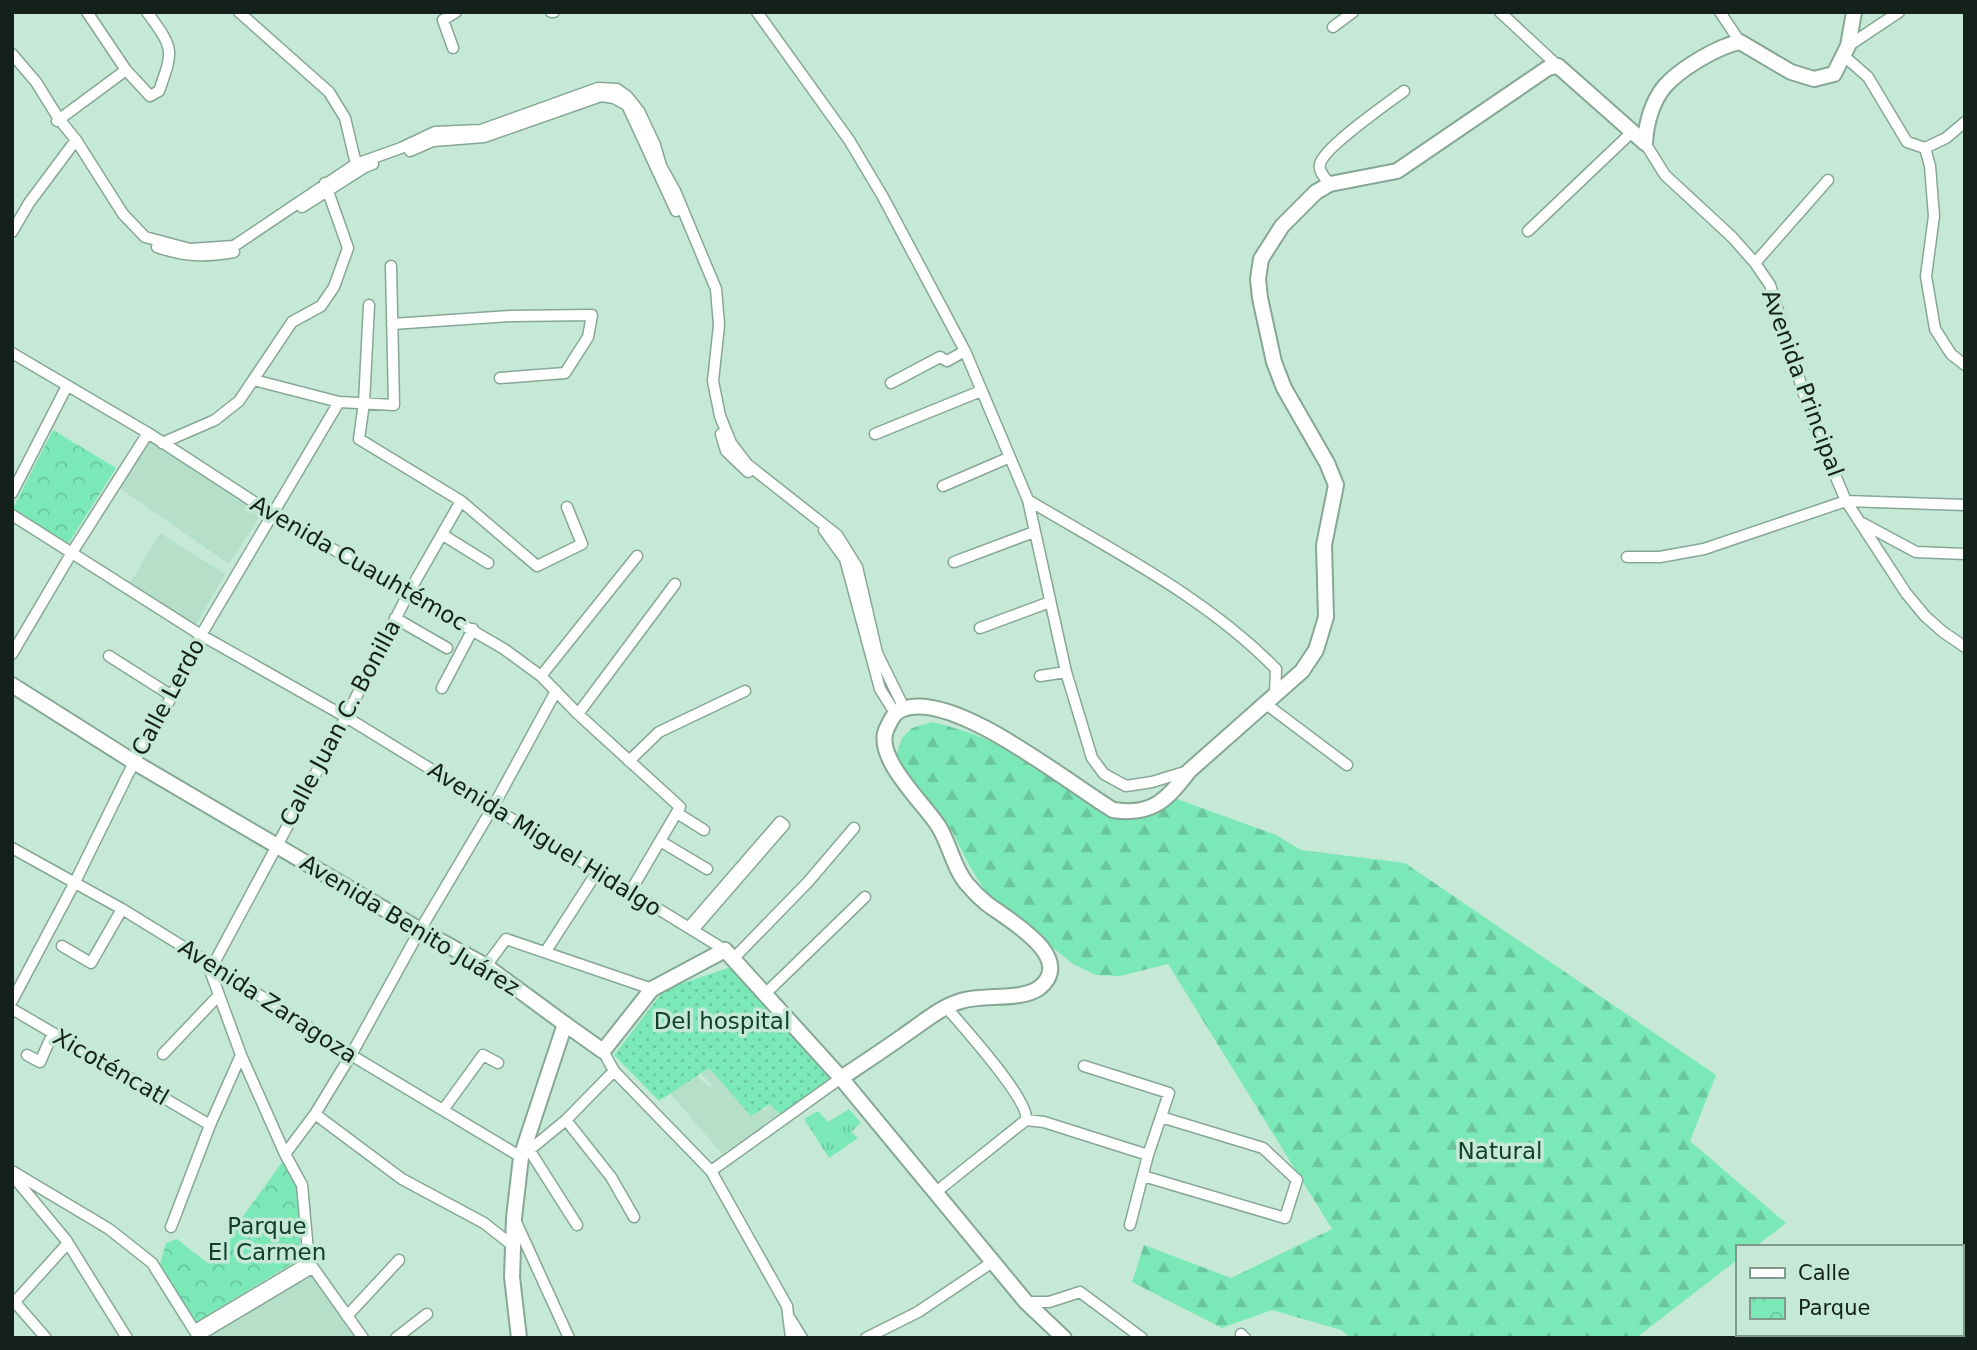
<svg xmlns="http://www.w3.org/2000/svg" width="1977" height="1350" font-family="'DejaVu Sans',sans-serif">
<style>
.built{fill:#b5dfc9}
.grass{fill:url(#grass-tufts)}
.forest{fill:url(#forest-firs)}
.park{fill:url(#park-crowns)}
.garden{fill:url(#garden-dots)}
.lines{fill:none;stroke-linecap:round;stroke-linejoin:round}
.minor-casing{stroke:#86a796;stroke-width:13}
.secondary-casing{stroke:#86a796;stroke-width:18}
.primary-casing{stroke:#86a796;stroke-width:18}
.minor{stroke:#fff;stroke-width:10}
.secondary{stroke:#fff;stroke-width:14}
.primary{stroke:#fff;stroke-width:14}
.labels{text-anchor:middle;dominant-baseline:central;stroke-width:7;stroke-linejoin:round;paint-order:stroke}
.street-label{font-size:23px;fill:#14211b;stroke:#c6e9d7}
.park-label{font-size:23px;fill:#11402d;stroke:#c6e9d7}
</style>
<defs>
<pattern id="grass-tufts" width="24" height="20" patternUnits="userSpaceOnUse" patternTransform="scale(1.75)"><rect width="24" height="20" fill="#7be8b8"/><path d="M3 7l-1-3M5 7V3M7 7l1-3M15 17l-1-3M17 17v-4M19 17l1-3" fill="none" stroke="#69c79e"/></pattern>
<pattern id="forest-firs" width="22" height="20" patternUnits="userSpaceOnUse" patternTransform="scale(1.75)"><rect width="22" height="20" fill="#7be8b8"/><path d="M5 1l3.5 6h-7zM16 11l3.5 6h-7z" fill="#69c79e"/></pattern>
<pattern id="park-crowns" width="20" height="18" patternUnits="userSpaceOnUse" patternTransform="scale(1.75)"><rect width="20" height="18" fill="#7be8b8"/><path d="M2 6a3 3 0 1 1 6 0M12 15a3 3 0 1 1 6 0" fill="none" stroke="#69c79e"/></pattern>
<pattern id="garden-dots" width="8" height="8" patternUnits="userSpaceOnUse" patternTransform="scale(1.75)"><rect width="8" height="8" fill="#7be8b8"/><path d="M2 2h.1M6 6h.1" fill="none" stroke="#69c79e" stroke-width="1.8" stroke-linecap="round"/></pattern>
</defs>
<rect width="100%" height="100%" fill="#c6e9d7"/>
<path class="built" d="M149,439L263,512L229,564L118,487Z
M160,533L225,574L195,627L129,585Z
M708,1067L751,1116L762,1109L764,1111L771,1104L779,1114L722,1154L670,1093L697,1076L710,1088L712,1085L701,1074Z
M313,1273L356,1338L205,1337Z"/>
<path class="grass" d="M849,1109L861,1123L851,1132L858,1138L829,1158L804,1119L818,1111L828,1122Z"/>
<path class="forest" d="M932,722C975,732 1013,749 1051,773C1084,793 1101,814 1143,815C1153,815 1168,804 1177,799L1276,835L1301,850L1405,863L1716,1075L1690,1141L1786,1223L1755,1247H1737V1260L1636,1338H1351L1341,1330L1272,1310L1222,1328L1132,1282L1144,1245L1231,1278L1332,1229L1168,964L1120,976L1096,975L1073,964L988,896L969,865L953,833L937,809L898,770L895,759L902,738L912,728Z"/>
<path class="park" d="M53,430L116,468L68,544L12,510Z
M285,1158L297,1186L301,1258L193,1324L159,1268L166,1243L177,1239L206,1262L213,1261L225,1250L239,1222Z"/>
<path class="garden" d="M737,965L838,1079L783,1118L770,1104L751,1116L709,1068L659,1101L614,1055L665,989Z"/>
<g class="lines">
<defs>
<path id="minor" d="M87,12L126,70L150,96L159,91C174,49 174,49 147,12
M239,12L329,92L345,118L356,164
M551,12H554
M757,12L849,140L883,197L965,351L1028,500L1066,672L1092,758L1104,774L1126,786L1152,782L1188,771
M1500,12L1558,66
M1720,12L1740,42
M1333,27L1353,12
M1848,46L1899,12
M453,48L443,20L456,12
M12,54L36,82L59,119L76,140L123,214L145,237L190,249L234,246L356,164L401,148L435,132L481,130L598,88L617,89L627,96L639,111L655,145L661,166L675,191L716,289L719,325L713,381L720,416L731,443L747,464L837,535L857,567L877,653L904,708
M1844,56L1868,77L1907,142L1925,148
M57,121L126,70
M1645,143L1665,175L1732,237L1755,263L1770,285L1813,423L1846,501L1906,593L1925,616L1943,632L1965,647
M1925,148L1930,166L1934,216L1926,276L1935,329L1951,354L1965,365
M1925,148L1946,138L1965,122
M410,151L433,141L484,137L601,96L614,98L627,105L676,211
M1330,184C1326,179 1318,172 1320,164C1324,147 1387,104 1404,91
M302,207L365,167L373,164
M1528,231L1632,132
M12,232L29,203L76,140
M157,247C186,257 204,257 234,252
M1755,263L1828,180
M369,305L364,403L359,439L461,501L537,566L582,544L567,507
M392,324L511,316L592,315L588,337L565,373L500,378
M12,353L148,433L271,513L504,649L541,676L578,714L680,807L630,892
M254,380L339,402L394,405L391,266
M891,383L940,357L947,361L965,351
M721,434L726,451L748,472
M875,434L981,391
M162,443L215,420L239,401L292,322L321,306L334,287L348,248L325,183
M943,486L1008,458
M12,493L67,386
M1028,500C1113,551 1206,597 1276,669L1275,695
M12,515L201,635L346,717L725,950
M1862,523L1916,552L1965,554
M824,530L845,559L880,689L895,713
M443,535L488,563
M1627,557H1660L1704,549L1846,501L1965,505
M954,562L1034,532
M395,618L447,648
M980,628L1050,602
M12,654L71,554L148,433
M109,656L172,696
M541,676L637,556
M1040,676L1066,672
M442,688L473,629
M1266,704L1347,765
M578,714L675,584
M629,761L659,732L745,691
M677,813L704,830
M660,841L707,869
M12,848L122,909L213,965L351,1055L521,1157L566,1120L614,1071
M689,927L780,822L784,825L693,930
M62,946L91,963L122,909
M546,951L597,872
M733,959L808,882L854,828
M486,966L506,939L652,989
M765,994L865,897
M12,1001L74,884L134,762L172,696L201,635L339,402
M947,1008C962,1026 1030,1100 1026,1120
M12,1009L210,1125
M603,1051L614,1071L711,1171L787,1306L791,1338
M163,1054L219,995
M27,1055L40,1062L53,1033
M1084,1066L1169,1093L1148,1155L1130,1225
M443,1110L483,1055L498,1063
M315,1114L402,1179L484,1223L512,1245
M566,1120L611,1177L634,1217
M528,1148L577,1225
M285,1154L315,1114L351,1055L420,930L493,807L556,691
M12,1171L109,1229L152,1263L199,1338
M711,1171L841,1078
M12,1175L66,1240L127,1338
M1143,1176L1285,1218L1297,1180L1263,1148L1161,1117
M936,1192L1026,1120L1044,1122L1148,1155
M516,1222L569,1338
M171,1227L210,1125L241,1055
M12,1299L46,1338
M1026,1302H1049L1080,1292L1142,1338
M12,1305L68,1243
M347,1316L399,1260
M791,1320L802,1338
M195,1330L309,1262
M1241,1334L1245,1338
M198,1336L312,1268
M363,1338L309,1262L302,1185L285,1154L241,1055L211,973L213,965L346,717L409,592L461,501
M396,1338L427,1314
M866,1338L918,1312L994,1261"/>
<path id="secondary" d="M1645,143C1646,124 1652,101 1665,86C1680,69 1718,46 1740,42L1791,72L1814,79L1834,74L1848,46L1854,12
M565,1024L603,1051L652,989L725,950L841,1078L1026,1302L1064,1338
M841,1078C862,1064 882,1051 903,1036C921,1024 940,1007 961,1001C984,994 1021,1001 1039,988C1078,957 1005,918 986,903C980,898 973,891 967,884C954,869 950,845 939,827C926,805 872,757 887,728C891,720 894,712 903,709C954,690 1068,783 1113,810C1152,816 1167,800 1189,771L1302,671L1316,650L1326,617L1324,545L1336,485L1327,463L1284,388L1274,362L1260,298L1258,279L1261,259L1282,226L1316,192L1330,184L1397,171L1548,68L1558,66L1645,143"/>
<path id="primary" d="M12,685L134,762L420,930L486,966L565,1024L521,1157L514,1218L512,1277L519,1338"/>
</defs>
<use href="#minor" class="minor-casing"/>
<use href="#secondary" class="secondary-casing"/>
<use href="#primary" class="primary-casing"/>
<use href="#minor" class="minor"/>
<use href="#secondary" class="secondary"/>
<use href="#primary" class="primary"/>
</g>
<g class="labels">
<g class="street-label">
<text transform="translate(1803 383) rotate(70)">Avenida Principal</text>
<text transform="translate(359 563) rotate(30)">Avenida Cuauhtémoc</text>
<text transform="translate(168 697) rotate(-62)">Calle Lerdo</text>
<text transform="translate(340 723) rotate(-62)">Calle Juan C. Bonilla</text>
<text transform="translate(545 839) rotate(32)">Avenida Miguel Hidalgo</text>
<text transform="translate(410 925) rotate(31)">Avenida Benito Juárez</text>
<text transform="translate(268 1001) rotate(33)">Avenida Zaragoza</text>
<text transform="translate(111 1067) rotate(30)">Xicoténcatl</text>
</g>
<g class="park-label">
<text x="722" y="1021">Del hospital</text>
<text x="1500" y="1151">Natural</text>
<text x="267" y="1226">Parque<tspan x="267" dy="26">El Carmen</tspan></text>
</g>
</g>
<rect width="1977" height="1350" fill="none" stroke="#14211b" stroke-width="28"/>
<rect x="1736" y="1245" width="228" height="91" fill="#c6e9d7" stroke="#7f998c" stroke-width="2"/>
<rect x="1750" y="1268" width="35" height="10" fill="#ffffff" stroke="#7f998c" stroke-width="2"/>
<text x="1798" y="1280" font-size="21" fill="#14211b">Calle</text>
<rect x="1750" y="1298" width="35" height="21" fill="url(#park-crowns)" stroke="#7f998c" stroke-width="2"/>
<text x="1798" y="1315" font-size="21" fill="#14211b">Parque</text>
</svg>
